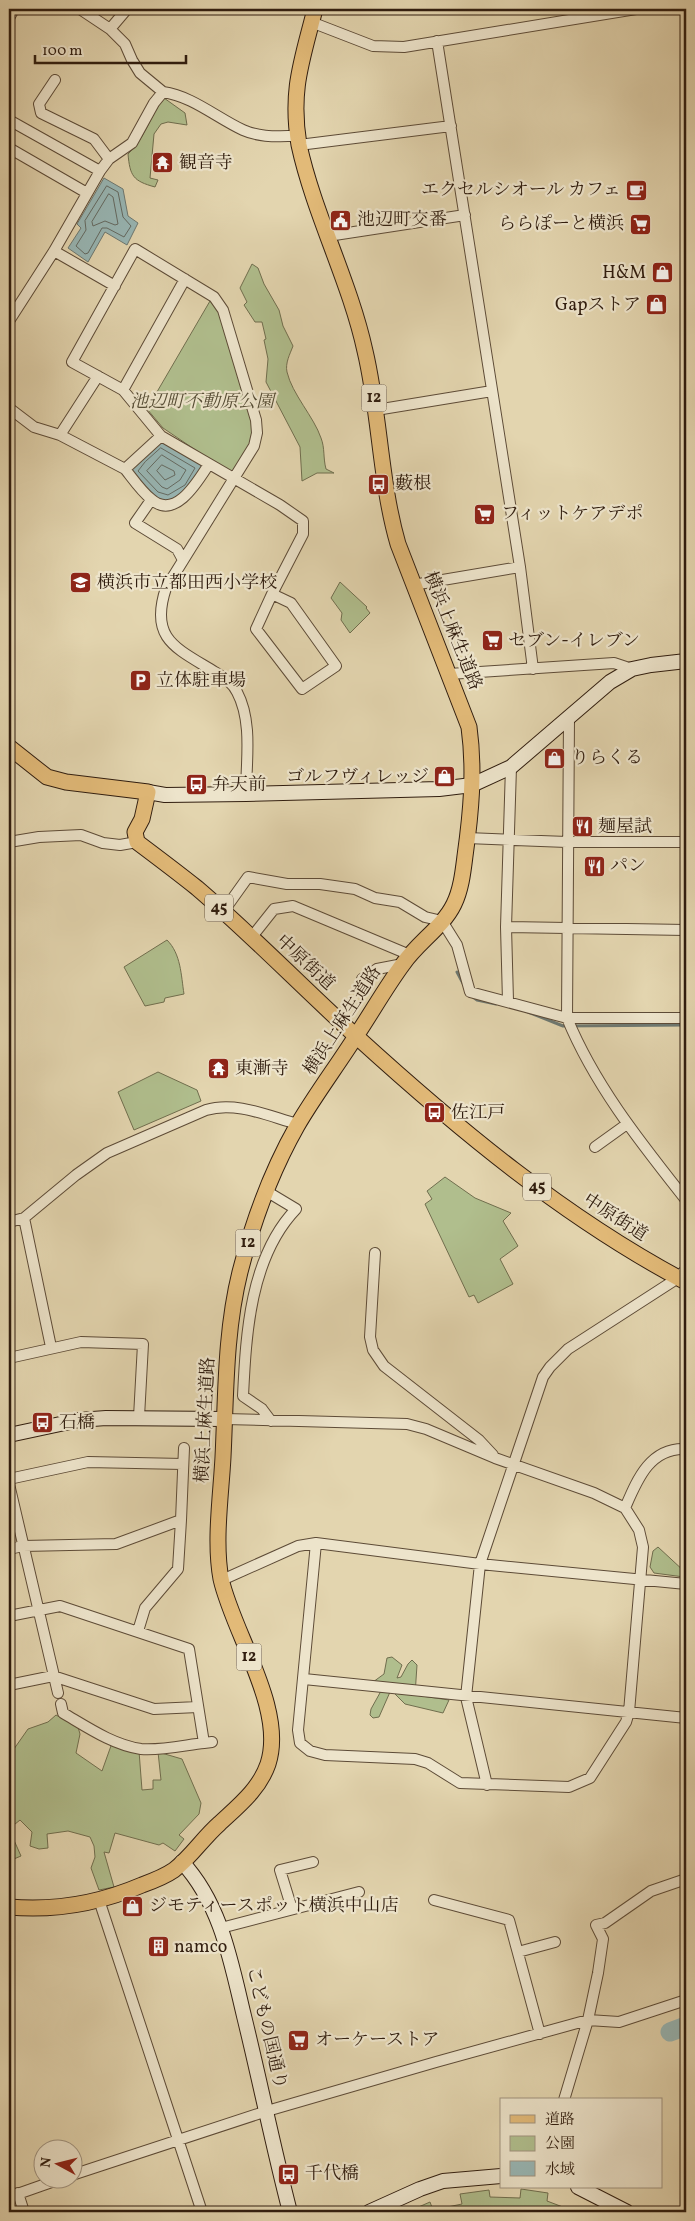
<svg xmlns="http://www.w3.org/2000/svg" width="695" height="2221" font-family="Vollkorn,'Noto Serif JP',serif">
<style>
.green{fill:#b0be8d;stroke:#706e4e}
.water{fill:#98b6b4;stroke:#6e7972}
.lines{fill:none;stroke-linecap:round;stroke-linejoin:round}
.shore{stroke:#646a62;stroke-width:1}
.stream{stroke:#6e7972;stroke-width:3}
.river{stroke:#98b6b4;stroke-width:19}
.street-casing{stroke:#5d4b37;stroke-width:12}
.secondary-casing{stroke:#301d0f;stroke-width:16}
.primary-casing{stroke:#301d0f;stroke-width:17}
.street{stroke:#ede4cb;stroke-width:10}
.secondary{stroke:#ede4cb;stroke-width:14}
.primary{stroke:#e2ba78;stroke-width:15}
.labels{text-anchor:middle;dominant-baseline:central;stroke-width:4.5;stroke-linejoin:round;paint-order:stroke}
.shield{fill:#ede4cb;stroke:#695947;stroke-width:1}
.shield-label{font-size:16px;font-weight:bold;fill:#301d0f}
.poi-label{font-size:18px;fill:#301d0f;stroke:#ede4cb;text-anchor:start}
.park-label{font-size:18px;font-style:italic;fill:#564d35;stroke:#ede4cb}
.street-label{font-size:18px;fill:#301d0f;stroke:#ede4cb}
</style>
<rect width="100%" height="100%" fill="#e3d5af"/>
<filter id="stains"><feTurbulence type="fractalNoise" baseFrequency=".004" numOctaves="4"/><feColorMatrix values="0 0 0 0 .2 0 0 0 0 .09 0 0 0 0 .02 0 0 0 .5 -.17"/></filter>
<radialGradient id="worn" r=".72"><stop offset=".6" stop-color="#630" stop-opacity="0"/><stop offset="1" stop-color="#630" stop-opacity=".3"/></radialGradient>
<path class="green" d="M164,98L185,113L187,125L168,122L161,124L154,134L150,178L158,180L155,187C133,181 130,176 128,154C145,139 150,115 164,98Z
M252,264L258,268L264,284L279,310L283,326L293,346C290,354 285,363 287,372C292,394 314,417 321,438C325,448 323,458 326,469L334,473H317L302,481L300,447L266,382L268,359L264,340L266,339L262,322H255L244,305L247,302L240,288Z
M210,301L220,313L252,420L253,432L252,443L231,474L163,428L147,409Z
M340,582L367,607L366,608L370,613L350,633L341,620L342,613L331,598Z
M167,940C181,954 181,975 184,994L165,998L164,1002L145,1006L124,967Z
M158,1072L197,1090L201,1101L134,1130L118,1092Z
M445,1177L475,1198L511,1213L503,1221L518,1246L500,1259L513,1284L478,1303L474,1295L469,1297L425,1204L432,1199L427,1191Z
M658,1547L685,1572L684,1577L654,1573L650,1567L653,1551Z
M392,1657L402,1665L397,1678L401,1677L408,1664L412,1660L417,1665L415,1695L449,1700L443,1713L405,1704L393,1692H390L379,1717L373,1718L370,1715L371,1709L381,1691L373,1682L384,1674L387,1658Z
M56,1715L78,1727L80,1734L76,1753L102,1771L112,1743L139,1751L142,1790L153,1789V1780H161L158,1752L182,1759L201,1803L199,1814L179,1835L184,1839L175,1851L163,1843L159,1845L115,1833L109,1853L104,1852L114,1887L99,1890L91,1868L95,1857L94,1846L90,1837L68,1831L47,1834L48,1848L39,1849L30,1846L32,1832L20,1820L9,1829L21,1856L9,1861V1756L28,1729L48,1722Z
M521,2189L548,2193L547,2201L576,2212H407L430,2202L433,2210L462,2204L460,2194L489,2190L490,2197L520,2198Z"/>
<path class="water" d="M104,178L123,189L128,216L138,223L127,245L105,232L88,262L68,248L81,228L77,224Z
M160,441L200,464L202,468C194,480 179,506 161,500C151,497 140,481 133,474L131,470Z"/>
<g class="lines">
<path class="shore" d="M107,186L118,192L123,217L131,226L124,237L107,228H102L88,253L85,254L76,246L86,230L85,221Z
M109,194L113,197L118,224L115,225L105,221L93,226L92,222Z
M161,448L195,468L185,485L168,495L158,492L138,471L145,462Z
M162,455L186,470L180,480L167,489L162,487L147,471Z
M162,465L174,471L175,475L165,480L157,471Z"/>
<path class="stream" d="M457,972L467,991
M473,997L477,1000L496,1004
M528,1012L563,1026L686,1025"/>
<path class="river" d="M670,2032L686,2026"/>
<defs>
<path id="street" d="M80,9L110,29L125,44L132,60L140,73L163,92
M9,18L14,9
M311,22L373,46L404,47L636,9
M110,29L127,9
M437,41L520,567L533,669
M55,80L39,104L41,113L94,139L109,159
M9,120L100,171
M299,145L451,126
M9,148L87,193
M328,236L465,215
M54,251L115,286
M9,321L54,251L100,171L109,159L132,143L154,103L163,92C192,96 217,118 243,130C261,138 279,136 297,136
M123,390L185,279
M9,408L34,427L60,435L98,376
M376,410L492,391
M60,435L125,469L161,436
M125,469C133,479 141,491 151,499C175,521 198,481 209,464
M151,500L135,523L177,549L183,560
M413,585L520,567
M449,674L614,663L632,669
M569,718L567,1018C595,1086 641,1143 686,1200
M246,794C246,762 253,722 237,692C232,682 224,678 215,672C176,648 149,639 166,588L254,446L257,433L256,420L223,310L214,297L135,249L72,362L123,390L161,436L280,505L303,521V534L272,594L291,603L336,666L302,689L256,629L272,594
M467,838L567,842H686
M9,842L39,837L81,835L103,843L120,845L137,842
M223,912L248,877L287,884H320L355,889L375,898L400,902L425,917L442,921L457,945L470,992L567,1018H686
M506,927L686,930
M251,938L274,909L293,906L410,955
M362,979L377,969L403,964
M508,1001L506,927L511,767
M595,1147L627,1124
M266,1191L296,1209C250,1257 246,1334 243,1396L262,1409L271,1421
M24,1218L51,1347
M9,1222L24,1218L76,1175L107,1153L206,1110C236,1101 268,1116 298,1124
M375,1253L370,1337L373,1350L384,1366L479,1440L493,1455
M9,1358L81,1342L143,1344L139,1417
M225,1419L407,1424L426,1429L495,1458L594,1493L625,1508L639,1530L643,1547L629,1712L626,1722L590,1778L569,1787L460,1783L428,1763L415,1759L325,1755L310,1751L300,1743L298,1730L316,1543
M9,1479L88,1462L183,1464
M9,1484L58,1693
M625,1508C637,1480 650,1447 686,1449
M181,1520L184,1448
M9,1549L23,1546L116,1544L181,1520L178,1569L145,1608L138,1631
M222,1580L298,1546L316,1543L480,1564L686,1584
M9,1616L60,1606L189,1649L204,1743L212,1742
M304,1679L686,1718
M9,1685L53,1676L154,1709L198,1707
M61,1704L63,1713C87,1727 113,1745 141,1749C159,1751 186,1745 204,1743
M487,1785L466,1697L480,1564L543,1377L550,1367L568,1349L678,1278L686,1269
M99,1900L202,2212
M434,1900L509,1920L540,2034
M292,1909L280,1870L313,1862
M221,1928L359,1892
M518,1952L555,1942
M564,2100L588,2020L598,1973L603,1939L596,1925L605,1923L651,1891L686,1879
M72,2175L267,2111L436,2062L588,2020L619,2022L686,2000
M18,2193L24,2212
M9,2197L63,2178"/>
<path id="secondary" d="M148,792L165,795L246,794L439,789L472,785L511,767L610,682L632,669L651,665L686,661
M9,1435L79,1420L106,1418L225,1419
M182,1862C221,1904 231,1962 244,2016C260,2081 273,2147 290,2212
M578,2187L627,2212
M369,2212L420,2189L443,2181L501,2176"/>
<path id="primary" d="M9,747L47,777L66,782L148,792L142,819L135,832L137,842C157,857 177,872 197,888C252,935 303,988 357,1037C458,1129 565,1218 686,1282
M9,1907C54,1911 100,1903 142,1885C153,1881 164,1877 174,1870C191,1857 203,1838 219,1824C238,1806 259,1790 268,1764C286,1709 233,1633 221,1579C214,1542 221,1495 223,1457C226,1396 225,1332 240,1272C253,1221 271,1172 297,1126C315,1095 337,1066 356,1036C372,1012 386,987 403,964C417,943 443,927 454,904C461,890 463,872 465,856C471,813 475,771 469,727L398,544C380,482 380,414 365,351C350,282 314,214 299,145C290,90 302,61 315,9"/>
</defs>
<use href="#street" class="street-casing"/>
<use href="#secondary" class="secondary-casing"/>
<use href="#primary" class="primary-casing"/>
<use href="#street" class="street"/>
<use href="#secondary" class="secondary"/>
<use href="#primary" class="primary"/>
</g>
<defs>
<symbol id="temple-square" viewBox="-11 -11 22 22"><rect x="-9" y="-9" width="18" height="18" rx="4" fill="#8f2418" stroke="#ede4cb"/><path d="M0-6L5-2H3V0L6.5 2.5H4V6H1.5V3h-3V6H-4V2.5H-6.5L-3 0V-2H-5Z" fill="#fff"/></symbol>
<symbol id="cafe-square" viewBox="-11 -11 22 22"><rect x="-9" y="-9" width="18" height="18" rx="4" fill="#8f2418" stroke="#ede4cb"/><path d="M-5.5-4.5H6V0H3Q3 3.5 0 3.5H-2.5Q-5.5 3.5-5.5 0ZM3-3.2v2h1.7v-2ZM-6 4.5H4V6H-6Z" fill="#fff"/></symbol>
<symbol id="civic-square" viewBox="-11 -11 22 22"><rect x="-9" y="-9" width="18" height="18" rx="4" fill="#8f2418" stroke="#ede4cb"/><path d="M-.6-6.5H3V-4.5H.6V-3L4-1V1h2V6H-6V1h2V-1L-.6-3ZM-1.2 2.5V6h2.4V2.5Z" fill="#fff"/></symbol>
<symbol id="supermarket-square" viewBox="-11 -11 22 22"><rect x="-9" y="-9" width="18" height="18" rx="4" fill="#8f2418" stroke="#ede4cb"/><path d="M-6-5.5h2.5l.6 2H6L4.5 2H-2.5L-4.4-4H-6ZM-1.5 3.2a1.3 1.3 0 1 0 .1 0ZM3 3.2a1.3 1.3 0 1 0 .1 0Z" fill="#fff"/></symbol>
<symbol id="shop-square" viewBox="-11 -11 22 22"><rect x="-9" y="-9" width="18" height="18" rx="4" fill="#8f2418" stroke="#ede4cb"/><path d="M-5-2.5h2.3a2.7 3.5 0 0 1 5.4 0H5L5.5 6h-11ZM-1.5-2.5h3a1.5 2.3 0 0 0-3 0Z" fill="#fff"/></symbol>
<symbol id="bus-square" viewBox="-11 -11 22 22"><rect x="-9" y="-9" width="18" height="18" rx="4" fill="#8f2418" stroke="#ede4cb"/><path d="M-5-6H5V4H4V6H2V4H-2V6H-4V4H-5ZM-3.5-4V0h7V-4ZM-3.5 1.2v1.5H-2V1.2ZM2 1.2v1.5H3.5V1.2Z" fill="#fff"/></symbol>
<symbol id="school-square" viewBox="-11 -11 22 22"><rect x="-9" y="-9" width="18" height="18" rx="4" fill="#8f2418" stroke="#ede4cb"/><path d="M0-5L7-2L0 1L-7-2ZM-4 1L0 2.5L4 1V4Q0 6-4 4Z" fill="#fff"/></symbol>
<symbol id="parking-square" viewBox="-11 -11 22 22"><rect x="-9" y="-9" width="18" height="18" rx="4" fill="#8f2418" stroke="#ede4cb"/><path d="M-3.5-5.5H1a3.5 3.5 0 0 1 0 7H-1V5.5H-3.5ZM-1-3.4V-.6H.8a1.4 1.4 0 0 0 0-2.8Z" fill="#fff"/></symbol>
<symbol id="restaurant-square" viewBox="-11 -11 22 22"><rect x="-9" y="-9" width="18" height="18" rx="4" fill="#8f2418" stroke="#ede4cb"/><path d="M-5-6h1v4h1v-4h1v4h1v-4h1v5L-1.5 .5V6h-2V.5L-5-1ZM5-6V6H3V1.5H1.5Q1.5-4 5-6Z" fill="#fff"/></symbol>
<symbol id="building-square" viewBox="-11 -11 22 22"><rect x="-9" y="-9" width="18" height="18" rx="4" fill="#8f2418" stroke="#ede4cb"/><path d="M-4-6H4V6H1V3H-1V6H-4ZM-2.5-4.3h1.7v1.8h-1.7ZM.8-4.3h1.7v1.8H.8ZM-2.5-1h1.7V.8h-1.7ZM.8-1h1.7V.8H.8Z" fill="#fff"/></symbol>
</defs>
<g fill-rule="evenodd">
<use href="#temple-square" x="150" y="150" width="25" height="25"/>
<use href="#cafe-square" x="624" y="178" width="25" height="25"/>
<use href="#civic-square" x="328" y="208" width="25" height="25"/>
<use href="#supermarket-square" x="628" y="212" width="25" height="25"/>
<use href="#shop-square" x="650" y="260" width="25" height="25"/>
<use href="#shop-square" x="644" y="292" width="25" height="25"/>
<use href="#bus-square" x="366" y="472" width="25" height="25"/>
<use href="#supermarket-square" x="472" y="502" width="25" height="25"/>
<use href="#school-square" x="68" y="570" width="25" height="25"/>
<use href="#supermarket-square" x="480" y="628" width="25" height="25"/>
<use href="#parking-square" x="128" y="668" width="25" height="25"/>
<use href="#shop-square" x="542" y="746" width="25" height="25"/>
<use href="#shop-square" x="432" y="764" width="25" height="25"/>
<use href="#bus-square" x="184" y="772" width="25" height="25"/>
<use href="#restaurant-square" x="570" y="814" width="25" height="25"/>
<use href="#restaurant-square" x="582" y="854" width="25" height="25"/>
<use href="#temple-square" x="206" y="1056" width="25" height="25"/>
<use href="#bus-square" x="422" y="1100" width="25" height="25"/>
<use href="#bus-square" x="30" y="1410" width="25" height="25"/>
<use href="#shop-square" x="120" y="1894" width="25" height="25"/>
<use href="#building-square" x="146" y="1934" width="25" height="25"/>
<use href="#supermarket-square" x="286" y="2028" width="25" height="25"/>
<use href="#bus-square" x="276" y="2162" width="25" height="25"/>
</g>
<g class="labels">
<g class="shield">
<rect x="361.5" y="384.5" width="25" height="27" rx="4"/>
<rect x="205" y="894.5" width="28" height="27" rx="4"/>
<rect x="523" y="1173.5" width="28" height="27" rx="4"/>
<rect x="235.5" y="1229.5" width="25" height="27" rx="4"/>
<rect x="236.5" y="1643.5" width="25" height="27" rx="4"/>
</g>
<g class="shield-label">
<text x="374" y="398">12</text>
<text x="219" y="908">45</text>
<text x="537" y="1187">45</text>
<text x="248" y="1243">12</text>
<text x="249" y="1657">12</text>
</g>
<g class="poi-label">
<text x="179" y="163">観音寺</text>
<text x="621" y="190" text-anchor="end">エクセルシオール カフェ</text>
<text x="357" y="220">池辺町交番</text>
<text x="624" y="224" text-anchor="end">ららぽーと横浜</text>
<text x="646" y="273" text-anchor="end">H&amp;M</text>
<text x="641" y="305" text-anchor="end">Gapストア</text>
<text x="395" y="484">藪根</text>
<text x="501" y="514">フィットケアデポ</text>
<text x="97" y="583">横浜市立都田西小学校</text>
<text x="508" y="641">セブン-イレブン</text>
<text x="156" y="681">立体駐車場</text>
<text x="571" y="758">りらくる</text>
<text x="429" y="777" text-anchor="end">ゴルフヴィレッジ</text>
<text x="212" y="785">弁天前</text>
<text x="598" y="827">麺屋試</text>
<text x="610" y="866">パン</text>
<text x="235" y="1069">東漸寺</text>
<text x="451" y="1113">佐江戸</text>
<text x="59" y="1423">石橋</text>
<text x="149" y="1906">ジモティースポット横浜中山店</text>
<text x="174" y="1947">namco</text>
<text x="315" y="2040">オーケーストア</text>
<text x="305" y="2174">千代橋</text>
</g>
<g class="park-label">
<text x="202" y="402">池辺町不動原公園</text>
</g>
<g class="street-label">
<text transform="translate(452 631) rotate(68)">横浜上麻生道路</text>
<text transform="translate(305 963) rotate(43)">中原街道</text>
<text transform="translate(343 1021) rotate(-57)">横浜上麻生道路</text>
<text transform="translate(615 1218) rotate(33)">中原街道</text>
<text transform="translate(206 1420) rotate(-87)">横浜上麻生道路</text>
<text transform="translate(266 2028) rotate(77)">こどもの国通り</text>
</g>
</g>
<rect width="695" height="2221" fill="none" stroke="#e3d5af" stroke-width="30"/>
<rect x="10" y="10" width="675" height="2201" fill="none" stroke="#301d0f" stroke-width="2.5"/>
<rect x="15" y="15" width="665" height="2191" fill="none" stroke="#301d0f"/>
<rect x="500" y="2098" width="162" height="90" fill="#ede4cb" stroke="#a19480"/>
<rect x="510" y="2115" width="25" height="8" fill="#e2ba78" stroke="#a19480"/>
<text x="545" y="2124" font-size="15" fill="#301d0f">道路</text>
<rect x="510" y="2136" width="25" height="15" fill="#b0be8d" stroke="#a19480"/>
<text x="545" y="2148" font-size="15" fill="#301d0f">公園</text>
<rect x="510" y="2161" width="25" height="15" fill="#98b6b4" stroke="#a19480"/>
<text x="545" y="2174" font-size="15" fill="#301d0f">水域</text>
<g transform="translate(58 2164) rotate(277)"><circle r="24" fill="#ede4cb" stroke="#a19480"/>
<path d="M0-4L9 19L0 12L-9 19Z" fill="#8f2418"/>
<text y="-8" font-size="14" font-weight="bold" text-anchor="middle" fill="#301d0f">N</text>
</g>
<path d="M35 55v8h151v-8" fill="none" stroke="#301d0f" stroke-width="2.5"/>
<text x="42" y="55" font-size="15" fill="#301d0f" stroke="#ede4cb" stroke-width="4" paint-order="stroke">100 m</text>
<rect width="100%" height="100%" filter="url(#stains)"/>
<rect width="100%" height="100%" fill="url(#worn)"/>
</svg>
